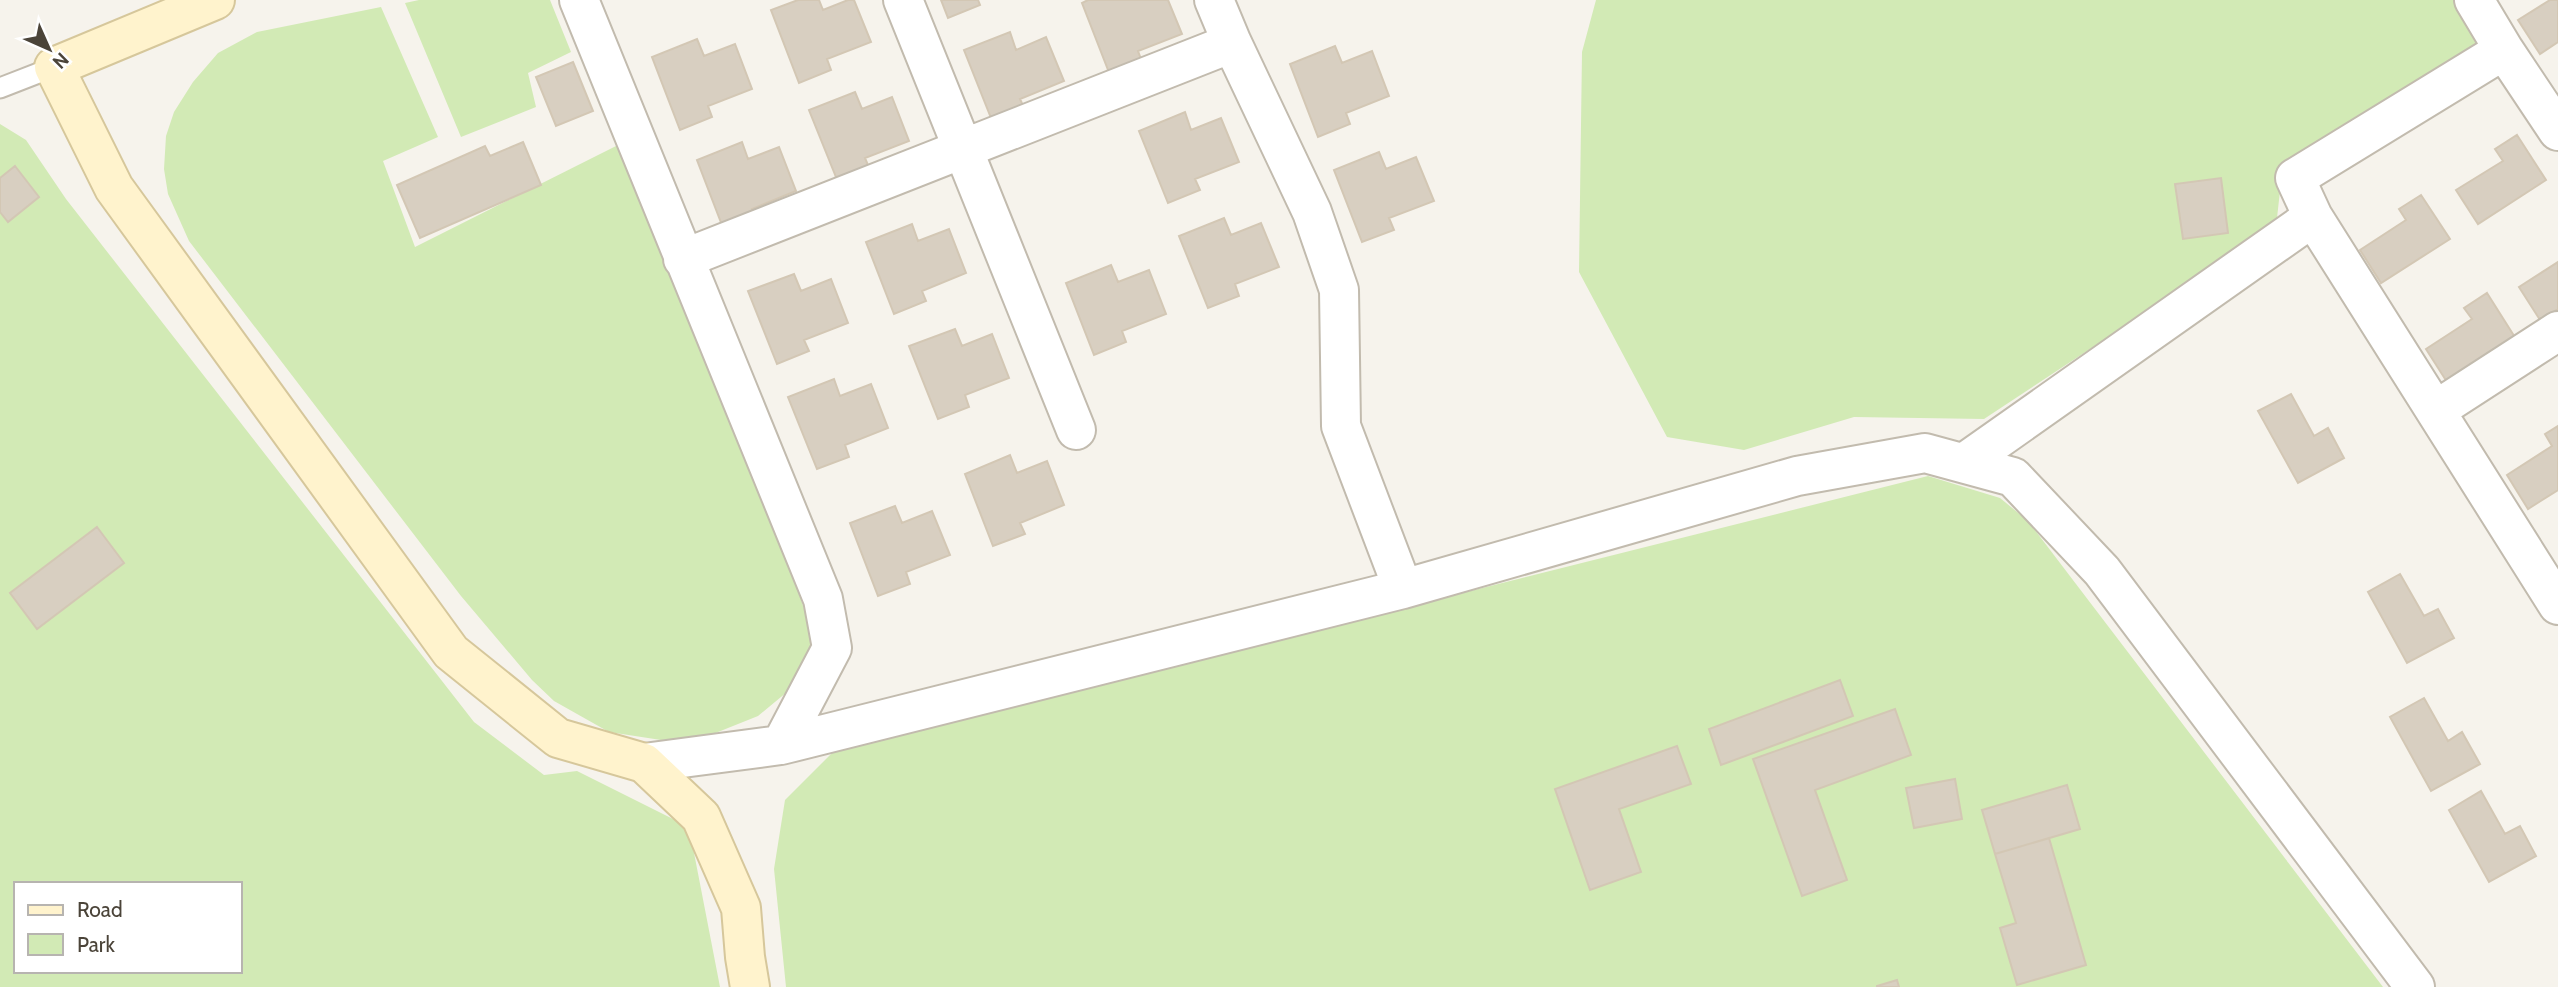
<svg xmlns="http://www.w3.org/2000/svg" width="2558" height="987" font-family="Cabin,sans-serif">
<style>
.green{fill:#d2eab5;fill-rule:evenodd}
.building{fill:#d8cfc1;stroke:#d3c7b4;stroke-width:2}
.lines{fill:none;stroke-linecap:round;stroke-linejoin:round}
.service-casing{stroke:#c2bbae;stroke-width:23}
.minor-casing{stroke:#c2bbae;stroke-width:42}
.secondary-casing{stroke:#d6c79b;stroke-width:42}
.service{stroke:#fff;stroke-width:19}
.minor{stroke:#fff;stroke-width:38}
.secondary{stroke:#fff3cd;stroke-width:38}
</style>
<rect width="100%" height="100%" fill="#f6f3ec"/>
<path class="green" d="M419,0H550L571,52L528,73L536,107L461,137L405,3Z
M1596,0H2458L2480,46L2282,173L2277,218L2143,314L1984,419L1854,417L1744,450L1667,437L1579,272L1582,52Z
M381,7L438,137L383,161L415,247L624,142L765,491L814,639L810,663L787,692L758,716L708,736L661,740L609,732L554,701L532,680L461,596L189,241L168,194L164,169L166,136L174,112L193,82L218,53L257,32Z
M0,124L26,140L66,199L474,722L544,775L577,771L689,827L720,987H0ZM16,884H240V971H16Z
M1928,476L2000,498L2028,521L2383,987H786L774,869L785,800L834,751Z"/>
<path class="building" d="M798,0H819L823,10L848,0H854L871,42L827,59L831,70L799,83L771,10Z
M941,0H978L980,5L948,18Z
M1088,0H1168L1182,34L1138,51L1142,62L1110,75L1082,3Z
M2550,0H2558V42L2540,54L2518,20Z
M1010,32L1016,50L1046,37L1064,81L1020,99L1025,110L993,123L964,50Z
M697,39L704,56L735,44L752,89L708,106L712,117L680,130L652,57Z
M1335,46L1342,63L1372,51L1389,96L1346,113L1350,124L1318,137L1290,64Z
M573,62L593,111L556,126L536,77Z
M855,92L862,109L892,97L909,141L865,158L870,170L838,182L809,110Z
M1185,112L1191,130L1221,118L1239,162L1195,179L1200,190L1168,203L1139,131Z
M2517,135L2546,180L2478,224L2456,190L2503,161L2495,149Z
M523,142L541,185L420,238L397,185L485,146L490,156Z
M742,142L748,159L779,147L796,191L752,209L757,220L725,233L697,160Z
M1379,152L1386,169L1416,157L1434,201L1389,218L1394,230L1362,242L1334,170Z
M15,166L39,197L8,222L0,212V178Z
M2221,178L2228,233L2183,239L2175,184Z
M2421,195L2450,239L2381,283L2360,250L2406,220L2399,209Z
M1224,218L1231,235L1261,223L1279,267L1235,284L1239,296L1208,308L1179,236Z
M912,224L918,241L949,229L966,273L922,291L926,301L894,314L866,242Z
M2558,262V309L2540,320L2519,287Z
M1111,265L1118,282L1149,270L1166,314L1122,331L1126,342L1094,355L1066,283Z
M794,274L801,291L831,279L848,323L804,340L809,351L777,364L748,291Z
M2487,293L2516,339L2447,382L2426,349L2472,319L2464,308Z
M955,329L962,346L992,334L1009,378L965,395L969,407L938,419L909,346Z
M834,379L840,396L871,384L888,428L845,445L849,457L817,469L788,397Z
M2291,394L2314,436L2328,428L2344,458L2298,483L2258,411Z
M2558,426V490L2528,509L2507,475L2552,446L2545,434Z
M1010,455L1017,473L1047,461L1064,505L1020,523L1025,534L993,546L965,474Z
M895,506L902,523L932,511L950,555L906,572L910,584L878,596L850,523Z
M97,527L124,563L37,629L10,593Z
M2400,574L2424,616L2438,609L2454,638L2407,663L2368,592Z
M1840,680L1853,716L1721,765L1709,729Z
M2424,698L2448,741L2462,732L2480,764L2431,791L2390,717Z
M1895,709L1911,755L1815,790L1847,880L1802,896L1753,759Z
M1677,746L1691,784L1619,809L1641,872L1590,890L1555,789Z
M1955,779L1962,819L1914,828L1906,788Z
M2067,785L2080,829L1995,854L1982,810Z
M2481,791L2505,834L2520,826L2536,856L2489,882L2449,810Z
M2049,838L2086,965L2017,985L2000,928L2016,923L1995,854Z
M1897,980L1899,987H1877V986Z"/>
<g class="lines">
<defs>
<path id="service" d="M0,88L54,67"/>
<path id="minor" d="M579,0L823,599L832,648L781,745L644,763
M903,0L1076,430
M1214,0L1232,43L1312,212L1339,290L1341,426L1403,589
M2474,0L2504,50L2295,178L2313,217L2558,605
M2504,50L2558,131
M683,259L1232,43
M2436,410L2558,331
M1964,463L2313,217
M781,745L1403,589L1797,476L1925,453L2013,477L2102,571L2415,987"/>
<path id="secondary" d="M215,0L54,67L114,188L451,652L558,738L644,763L701,817L741,908L745,957L750,987"/>
</defs>
<use href="#service" class="service-casing"/>
<use href="#minor" class="minor-casing"/>
<use href="#secondary" class="secondary-casing"/>
<use href="#service" class="service"/>
<use href="#minor" class="minor"/>
<use href="#secondary" class="secondary"/>
</g>
<rect x="14" y="882" width="228" height="91" fill="#ffffff" stroke="#b7b4b0" stroke-width="2"/>
<rect x="28" y="905" width="35" height="10" fill="#fff3cd" stroke="#b7b4b0" stroke-width="2"/>
<text x="77" y="917" font-size="21" fill="#4b4439">Road</text>
<rect x="28" y="934" width="35" height="21" fill="#d2eab5" stroke="#b7b4b0" stroke-width="2"/>
<text x="77" y="952" font-size="21" fill="#4b4439">Park</text>
<g transform="translate(49 49) rotate(135)" stroke="#ffffff" stroke-width="5" paint-order="stroke">
<path d="M0-5L12 26L0 18L-12 26Z" fill="#4b4439"/>
<text y="-10" font-size="19" font-weight="bold" text-anchor="middle" fill="#4b4439">N</text>
</g>
</svg>
